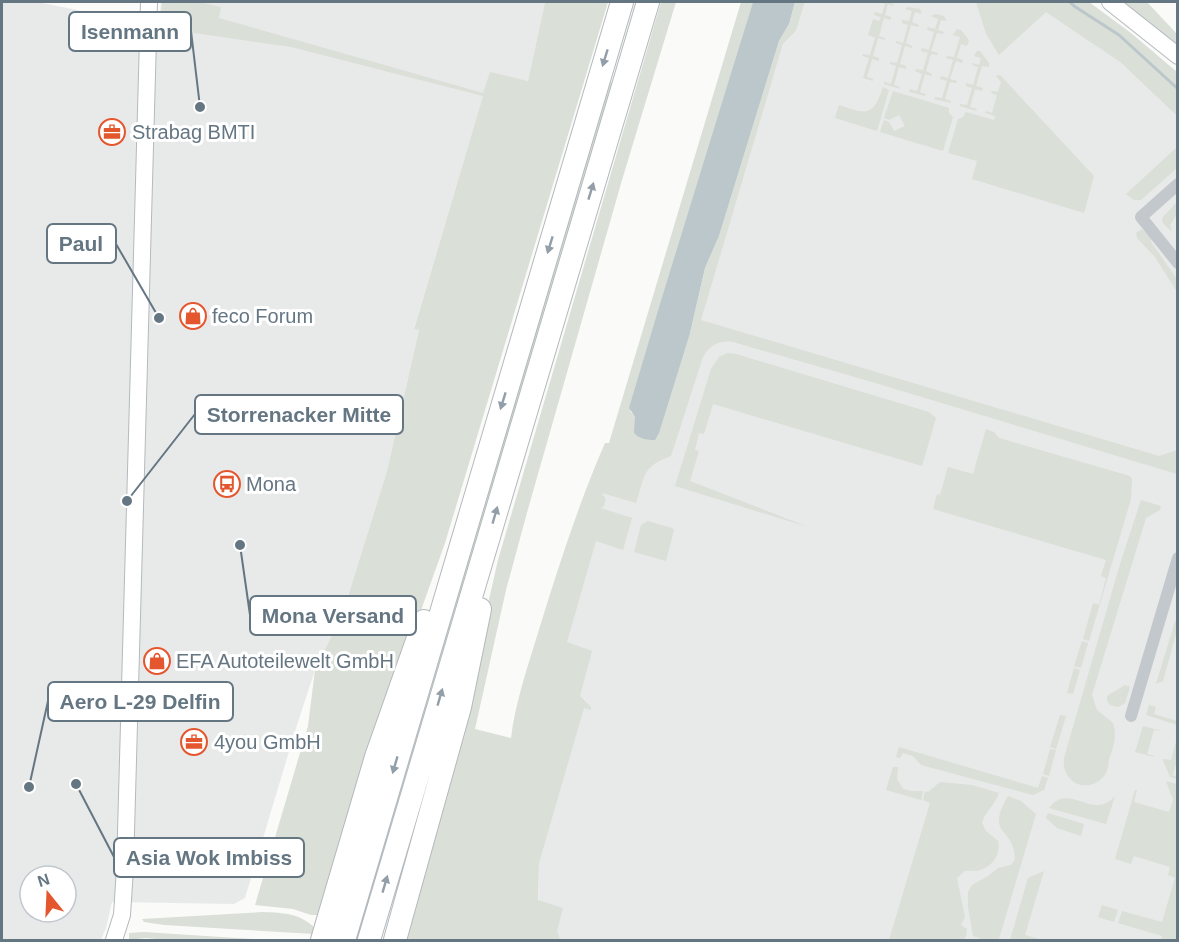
<svg xmlns="http://www.w3.org/2000/svg" width="1179" height="942" font-family="Helvetica,sans-serif">
<style>
.built{fill:#e8e9e9;fill-rule:evenodd}
.green{fill:#dadfd7}
.water{fill:#bbc7cb}
.lines{fill:none;stroke-linecap:round;stroke-linejoin:round}
.stream{stroke:#bbc7cb;stroke-width:3}
.secondary-casing{stroke:#b3babf;stroke-width:18}
.highway-casing{stroke:#b4b9bd;stroke-width:24}
.street{stroke:#c3c8cc;stroke-width:12}
.secondary{stroke:#fff;stroke-width:16}
.highway{stroke:#fff;stroke-width:22}
.oneway{fill:#939fa8}
.labels{text-anchor:middle;dominant-baseline:central;stroke-width:6;stroke-linejoin:round;paint-order:stroke}
.poi-label{font-size:20px;fill:#657683;stroke:#fff;text-anchor:start}
.leader{fill:none;stroke:#657683;stroke-width:2}
.callout-dot{fill:#657683;stroke:#fff;stroke-width:2}
.callout{fill:#fff;stroke:#657683;stroke-width:2}
.callout-label{font-size:21px;text-anchor:middle;font-weight:bold;fill:#657683}
</style>
<rect width="100%" height="100%" fill="#fafaf8"/>
<path class="built" d="M2,2H37L137,22L159,25L161,2H545L528,81L490,73L414,328L419,330L387,471L343,612L315,670L297,725L245,898L234,904L112,902L106,928L101,940H2ZM30,876H66V912H30Z
M805,2H1015L1045,11L1063,22L1120,62L1177,116V940H538L539,835L555,676L595,509L604,505L606,499L601,492L700,320L783,44L796,31Z"/>
<path class="green" d="M162,2H199L221,7L219,18L483,93L490,72L528,81L545,2H608L445,543L342,832L317,915H311L293,909L255,905L308,726L315,670L343,612L387,471L419,330L414,329L483,96L291,47L160,28Z
M661,2H676L622,180L528,509L506,590L475,729L511,738C515,704 527,669 537,636C557,571 578,505 605,443H609L741,2H753L630,411L635,417V428L690,333L705,268L719,236L779,41L789,24L795,2H805L796,31L783,44L701,320L1159,456L1177,450V474L872,382L733,342C719,340 710,345 703,357L671,456C642,466 645,476 636,503L602,493L606,499L604,506L601,508L632,518L623,550L596,541L567,642L592,651L580,696L591,707V710L584,708L539,863L538,900L563,908L557,931L560,939L565,940L402,939L483,626L498,560Z
M879,2H891L894,6L888,4L885,15L891,17V20L884,18L879,36L885,38V40L878,38L873,56L879,58V61L872,59L867,77L873,79V81L863,78L869,58L862,56L863,54L870,55L875,38L868,35L873,19L879,21L881,17L874,15L875,12L882,14L885,4Z
M976,2H1089L1131,33L1177,72V116L1120,62L1046,12L999,55L986,34Z
M1117,2H1147L1177,34V51Z
M908,7L920,9L922,14L915,12L912,22L919,25L918,27L911,25L906,43L912,46V48L905,46L900,64L906,66V69L899,67L894,85L900,87V89L884,84V82L891,84L896,66L890,64V62L897,63L902,45L896,43V41L903,43L908,25L902,23V20L909,21L912,11L905,9Z
M936,14L944,16L947,21L941,20L938,30L944,32L943,34L937,33L931,51L938,53L937,55L931,54L926,71L932,74L931,76L925,74L920,92L926,94L925,96L909,92L910,89L917,91L922,74L915,71L916,69L923,70L928,53L921,51L922,48L929,50L934,32L927,30L928,27L935,29L938,19L931,16Z
M957,29L961,30L969,40L967,46L961,44L957,58L963,60L962,63L956,61L950,79L957,81L956,83L950,82L945,99L951,101V103L934,99L935,97L942,98L947,81L940,79L941,76L948,78L953,60L946,58L947,56L954,57L960,37L953,35Z
M977,51H980L989,63V67L982,66L976,86L983,88L982,91L975,89L970,107L977,109L976,111L960,106V104L967,105L972,88L966,86V83L973,85L978,67L972,65V63L979,65L981,58L974,56Z
M998,75L1001,76L1094,176L1084,213L972,179L977,161L948,153L958,119L963,117L966,112L994,120L995,116L985,113L986,111L992,113L997,95L991,93L992,91L998,92L1001,82L996,76Z
M608,82L612,83L576,203L360,930L357,940H354Z
M883,87L889,90L877,131L835,118L839,105C866,114 873,118 883,87Z
M893,91L949,108V113L953,117L943,151L880,132L884,120L889,122L894,131L905,126L899,115L889,120L884,118Z
M1177,147V168L1141,200H1134L1126,194Z
M1177,202V214L1170,225L1172,232L1163,223L1162,218Z
M1142,229L1151,238V242L1177,279V292L1155,257L1137,238L1136,233Z
M727,353L736,354L929,412L936,418L922,466L713,404L704,434L699,433L695,450L699,451L690,481L808,527L675,486L711,369L719,357Z
M986,429L994,432L999,438L1130,476L1132,479L1131,499L1089,641L1083,639L1093,603L1099,605L1106,578L1101,576L1106,560L933,509L937,494L940,495L948,467L973,474Z
M1141,500L1161,506L1160,510L1146,518L1092,695L1097,710L1113,723C1117,734 1114,745 1111,754C1107,762 1110,769 1104,776C1088,795 1061,783 1064,758L1120,564Z
M648,521L672,528L674,530L666,561L634,552L641,525Z
M1175,621H1177V631L1163,681L1156,684Z
M1082,641L1088,643L1081,668L1074,666Z
M1074,668L1080,670L1073,694L1067,693Z
M1125,685L1130,687L1125,703L1118,707L1110,705L1107,701V696Z
M1149,705L1156,707L1154,714L1177,721V725L1146,715Z
M1060,715L1066,716L1056,749L1050,747Z
M1143,726L1162,731L1154,730L1147,754L1154,756V757L1135,752Z
M1177,738V760L1173,775L1177,777V779L1170,777L1163,760V759L1171,760Z
M899,747L1038,788L1042,776L1048,778L1044,790L1033,795L921,765L913,756L903,753L900,758L896,757Z
M1050,749L1056,750L1049,776L1043,774Z
M893,767H898L897,779L903,789L911,791H923L921,800L886,790Z
M1166,781L1177,784V940H1161L1162,936L1118,923L1122,911L1162,922L1175,878L1168,875L1170,867L1134,856L1131,864L1115,859L1135,790H1137L1134,802L1169,812L1173,800Z
M940,782L972,785L999,793C995,805 984,813 982,823L986,831L998,841C1001,854 993,866 980,870C976,872 970,870 965,871L957,878L965,917L961,925L967,929L966,937L963,939L889,940L930,803L923,800L925,791L928,792Z
M1008,796L1021,801L1036,814L999,939L984,940L973,936L968,907V892L972,885L988,876L998,868L1011,865L1015,860C1015,826 984,837 1008,796Z
M1115,796L1106,824L1049,808C1070,781 1092,822 1115,796Z
M1048,813L1084,824L1081,836L1057,828L1046,818Z
M1044,871L1025,935L1043,940H1010L1028,878Z
M1102,905L1118,910L1114,922L1098,917Z
M263,912C284,913 299,913 315,928L314,934L164,925L144,922L142,919Z
M144,932L266,940H165L146,938L129,940V933Z"/>
<path class="water" d="M753,2H795L789,24L779,41L719,236L705,268L690,333L659,433L655,440C646,440 640,439 634,433L635,417L629,408L660,304Z"/>
<g class="lines">
<path class="stream" d="M1070,2L1074,6L1119,35L1178,89"/>
<defs>
<path id="secondary" d="M1110,2L1178,56
M114,940L122,915L125,868L149,2"/>
<path id="highway" d="M322,940L376,757L424,621
M344,940L622,2
M369,940L648,2
M395,940L460,707L480,609"/>
</defs>
<use href="#secondary" class="secondary-casing"/>
<use href="#highway" class="highway-casing"/>
<path class="street" d="M1178,184L1141,217L1178,263
M1131,716L1178,558"/>
<use href="#secondary" class="secondary"/>
<use href="#highway" class="highway"/>
</g>
<defs><path id="oneway-solid" d="M-6-.8H1V-3.2L6.5 0L1 3.2V.8H-6Z" transform="scale(1.5)"/></defs>
<g class="oneway">
<use href="#oneway-solid" transform="translate(605 58) rotate(107)"/>
<use href="#oneway-solid" transform="translate(591 191) rotate(-73)"/>
<use href="#oneway-solid" transform="translate(550 245) rotate(107)"/>
<use href="#oneway-solid" transform="translate(503 401) rotate(107)"/>
<use href="#oneway-solid" transform="translate(495 515) rotate(-74)"/>
<use href="#oneway-solid" transform="translate(440 697) rotate(-74)"/>
<use href="#oneway-solid" transform="translate(395 765) rotate(106)"/>
<use href="#oneway-solid" transform="translate(385 884) rotate(-74)"/>
</g>
<defs>
<symbol id="office-ring" viewBox="-11 -11 22 22"><circle r="9.5" fill="#fff" stroke="#e4572e" stroke-width="1.5"/><path d="M-6-3h4V-5.5h4V-3h4V5H-6ZM-1-4.5V-3h2v-1.5ZM-6 0V1H6V0Z" fill="#e4572e"/></symbol>
<symbol id="shop-ring" viewBox="-11 -11 22 22"><circle r="9.5" fill="#fff" stroke="#e4572e" stroke-width="1.5"/><path d="M-5-2.5h2.3a2.7 3.5 0 0 1 5.4 0H5L5.5 6h-11ZM-1.5-2.5h3a1.5 2.3 0 0 0-3 0Z" fill="#e4572e"/></symbol>
<symbol id="bus-ring" viewBox="-11 -11 22 22"><circle r="9.5" fill="#fff" stroke="#e4572e" stroke-width="1.5"/><path d="M-5-6H5V4H4V6H2V4H-2V6H-4V4H-5ZM-3.5-4V0h7V-4ZM-3.5 1.2v1.5H-2V1.2ZM2 1.2v1.5H3.5V1.2Z" fill="#e4572e"/></symbol>
</defs>
<g fill-rule="evenodd">
<use href="#office-ring" x="97" y="117" width="30" height="30"/>
<use href="#shop-ring" x="178" y="301" width="30" height="30"/>
<use href="#bus-ring" x="212" y="469" width="30" height="30"/>
<use href="#shop-ring" x="142" y="646" width="30" height="30"/>
<use href="#office-ring" x="179" y="727" width="30" height="30"/>
</g>
<g class="labels">
<g class="poi-label">
<text x="132" y="132">Strabag BMTI</text>
<text x="212" y="316">feco Forum</text>
<text x="246" y="484">Mona</text>
<text x="176" y="661">EFA Autoteilewelt GmbH</text>
<text x="214" y="742">4you GmbH</text>
</g>
</g>
<path class="leader" d="M200 107L191 31M159 318L116 244M127 501L195 414M240 545L250 615M29 787L48 701M76 784L114 857"/>
<g class="callout-dot">
<circle cx="200" cy="107" r="6"/>
<circle cx="159" cy="318" r="6"/>
<circle cx="127" cy="501" r="6"/>
<circle cx="240" cy="545" r="6"/>
<circle cx="29" cy="787" r="6"/>
<circle cx="76" cy="784" r="6"/>
</g>
<g class="callout">
<rect x="69" y="12" width="122" height="39" rx="6"/>
<rect x="47" y="224" width="69" height="39" rx="6"/>
<rect x="195" y="395" width="208" height="39" rx="6"/>
<rect x="250" y="596" width="166" height="39" rx="6"/>
<rect x="48" y="682" width="185" height="39" rx="6"/>
<rect x="114" y="838" width="190" height="39" rx="6"/>
</g>
<g class="callout-label">
<text x="130" y="39">Isenmann</text>
<text x="81" y="251">Paul</text>
<text x="299" y="422">Storrenacker Mitte</text>
<text x="333" y="623">Mona Versand</text>
<text x="140" y="709">Aero L-29 Delfin</text>
<text x="209" y="865">Asia Wok Imbiss</text>
</g>
<rect width="1179" height="942" fill="none" stroke="#657683" stroke-width="6"/>
<g transform="translate(48 894) rotate(342)"><circle r="28" fill="#ffffff" stroke="#c1c8cd" stroke-width="1.5"/>
<path d="M0-4.5L10 22L0 15L-10 22Z" fill="#e4572e"/>
<text y="-9" font-size="16" font-weight="bold" text-anchor="middle" fill="#657683">N</text>
</g>
</svg>
